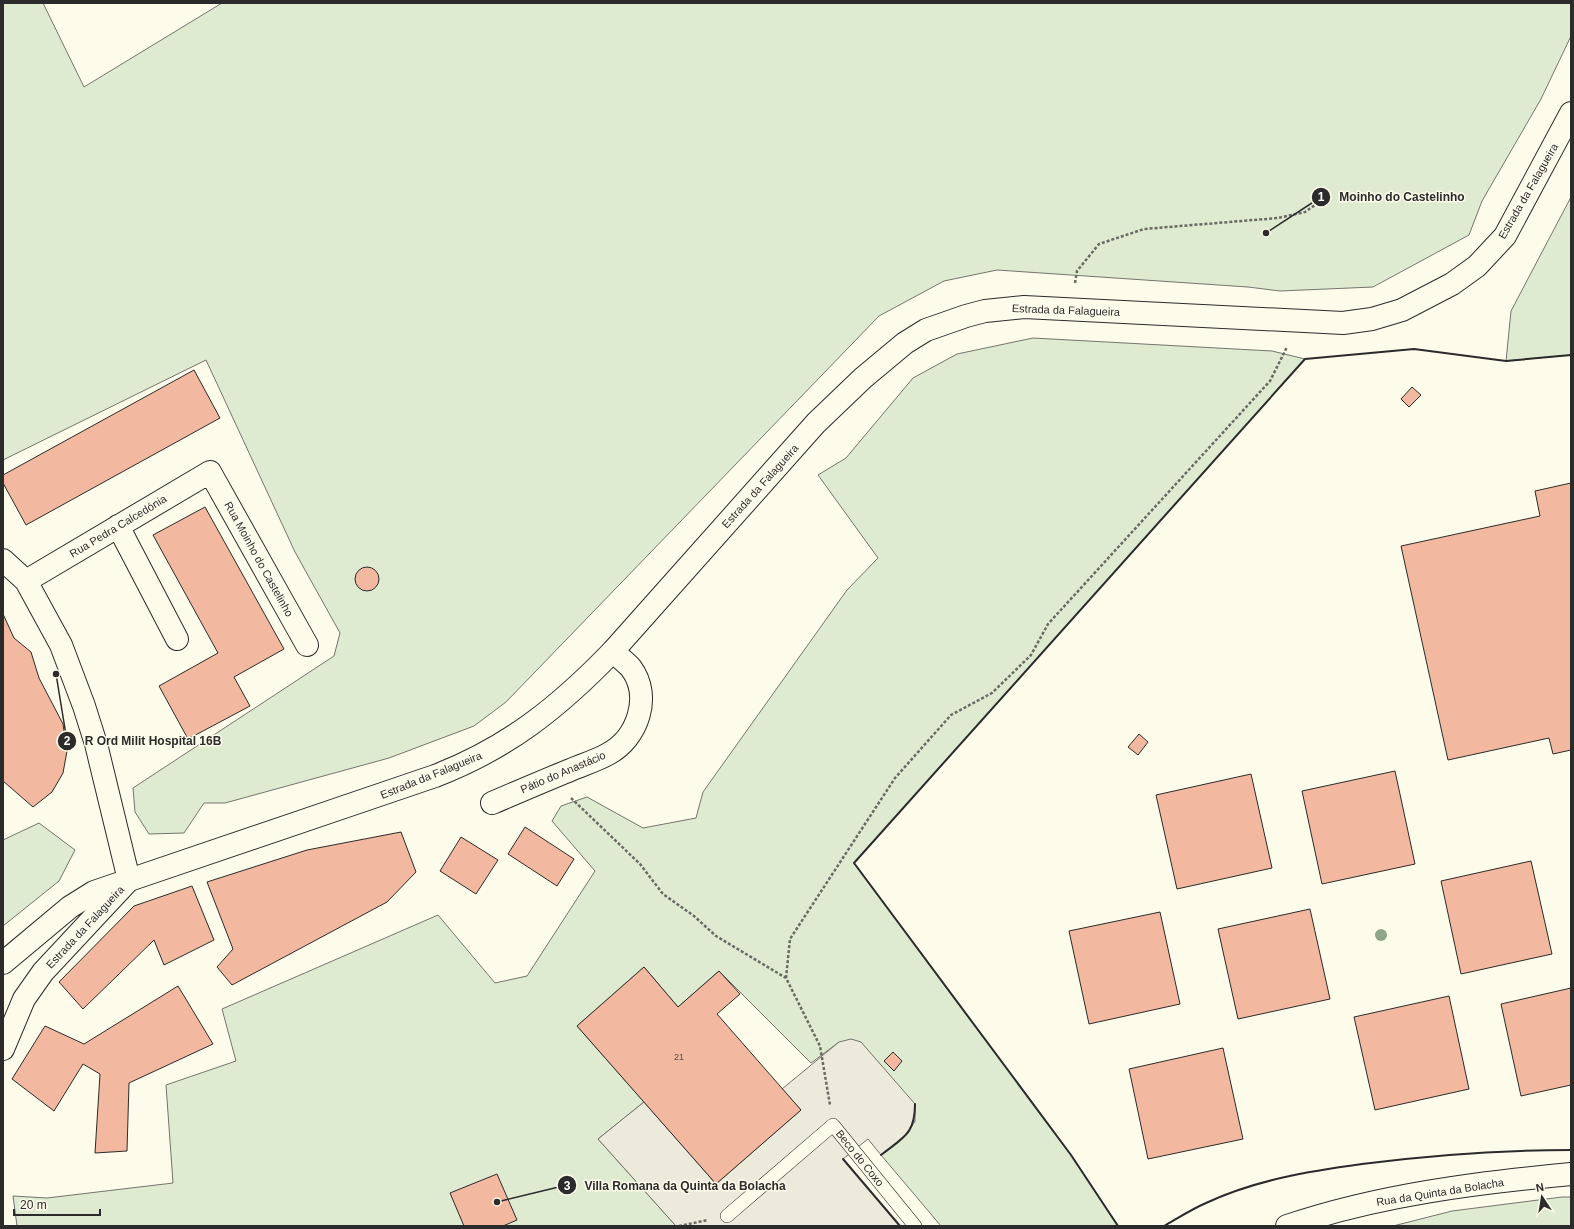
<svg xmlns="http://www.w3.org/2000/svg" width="1574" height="1229" font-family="Arial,sans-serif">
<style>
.green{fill:#deebd1;stroke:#74746e}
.parking{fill:#eceadb;stroke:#74746e}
.building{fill:#f2b8a0;stroke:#2b2b2b}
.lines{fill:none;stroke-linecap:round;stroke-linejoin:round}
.service-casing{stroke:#2b2b2b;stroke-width:14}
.minor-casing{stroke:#2b2b2b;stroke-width:24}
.tertiary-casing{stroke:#2b2b2b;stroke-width:24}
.path{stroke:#6a6964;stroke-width:2.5;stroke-dasharray:3 2;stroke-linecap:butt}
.service{stroke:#fdfbea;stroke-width:13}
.minor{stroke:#fdfbea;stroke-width:22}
.tertiary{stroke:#fdfbea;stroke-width:22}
.wall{stroke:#2b2b2b;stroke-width:2}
.tree{fill:#8ea78a}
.labels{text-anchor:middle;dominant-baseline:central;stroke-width:3;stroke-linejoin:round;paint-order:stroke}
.number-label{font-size:9px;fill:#5d4e48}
.street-label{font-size:11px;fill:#2b2b2b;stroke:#fdfbea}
.leader{fill:none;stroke:#2b2b2b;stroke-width:1.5}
.callout-dot{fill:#2b2b2b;stroke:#fdfbea;stroke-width:1.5}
.mark-label{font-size:12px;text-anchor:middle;font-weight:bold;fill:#fff}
.callout-label{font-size:12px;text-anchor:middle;font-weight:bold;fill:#2b2b2b;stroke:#fdfbea;stroke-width:3;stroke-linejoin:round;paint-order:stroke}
</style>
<rect width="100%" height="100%" fill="#fdfbea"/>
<path class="green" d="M3,3H43L84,87L222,3H1571V36L1541,99L1482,201L1469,235L1373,287L1280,291L1248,287L997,270L944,281L879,316L506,702L474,726L389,758L225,803H204L184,833L149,834L135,812L133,788L334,656L340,633L295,552L206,360L3,460Z
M1571,197V355L1506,361L1511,311Z
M1033,338L1272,351L1305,359L854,863L1071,1155L1118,1226H941L881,1155L905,1136L915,1121L839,1042L811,1063L719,971L678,1007L644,967L577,1026L644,1102L598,1139L676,1226H17L13,1196L47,1198L173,1183L166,1085L236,1061L222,1009L438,915L495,983L527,976L595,871L552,821L561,806L587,797L643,828L696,818L703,792L847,590L878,558L818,475L846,458L913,378L957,354Z
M39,823L75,850L59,881L3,926V840Z
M1562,1197H1571V1226H1393L1452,1211Z"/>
<path class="parking" d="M851,1039L861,1042L915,1104V1121L905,1136L881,1155L868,1139L843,1159L900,1226H676L598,1139L644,1102L716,1184L801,1110L782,1089L839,1042Z"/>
<path class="building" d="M194,370L220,418L26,525L3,483V475Z
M1412,387L1421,395L1409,407L1401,399Z
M1571,483V750L1553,754L1549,738L1448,760L1401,546L1540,516L1535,491Z
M205,507L284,649L234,677L250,706L188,739L159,686L218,653L153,535Z
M355 579a12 12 0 1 1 24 0a12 12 0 1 1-24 0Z
M3,614L14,638L31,652L39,678L63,724L67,751L63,773L52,792L33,807L3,781Z
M1139,734L1148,742L1138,755L1128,747Z
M1395,771L1415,864L1322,884L1302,791Z
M1251,774L1272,868L1177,889L1156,795Z
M525,827L574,859L557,886L508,854Z
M401,832L416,872L387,902L232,985L217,967L233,949L207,882L307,850Z
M461,837L498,860L476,894L440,871Z
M1531,861L1552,954L1461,974L1441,881Z
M192,886L214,940L164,965L154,940L83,1009L59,982L134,906Z
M1310,909L1330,999L1238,1019L1218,929Z
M1160,912L1180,1004L1089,1024L1069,931Z
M644,967L678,1007L719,971L740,994L717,1014L801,1110L716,1184L577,1026Z
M178,986L213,1044L129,1083L127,1151L95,1153L100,1074L83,1064L54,1111L12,1079L45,1026L84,1044Z
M1571,988V1085L1521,1096L1501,1004Z
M1449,996L1469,1089L1375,1110L1354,1017Z
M1223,1048L1243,1139L1148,1159L1129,1069Z
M893,1052L902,1061L894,1071L884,1061Z
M497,1174L517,1220L503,1226H464L450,1193Z"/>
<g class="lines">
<defs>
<path id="service" d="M727,1216L833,1125L915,1226"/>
<path id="minor" d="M118,526L177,639
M3,560L26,581L61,645L84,706L96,744L129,880
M26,581L210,472L307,645
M492,803C518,792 543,781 568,771C581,765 596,761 608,754C638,738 652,696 631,668C626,662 618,657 613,651
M1287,1226C1379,1195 1475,1183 1571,1174"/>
<path id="tertiary" d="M3,963L70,907L94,892L435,776C508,748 559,707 613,651L816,423L863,378L905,343L926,330L966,316L985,311L1024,307L1343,323L1372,319L1402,310L1452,284L1477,266L1505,236L1571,113
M3,1049L24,999L43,972L127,882"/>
</defs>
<use href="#service" class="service-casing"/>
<use href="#minor" class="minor-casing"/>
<use href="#tertiary" class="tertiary-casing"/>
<path class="path" d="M1075,283L1077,271L1099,244L1144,229L1278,218L1305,212L1325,198
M571,798L640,864L663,894L694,916L716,936L786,978L820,1046L830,1105
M786,978L790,939L895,778L951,715L992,693L1031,655L1048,624L1270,381L1287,347
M679,1226L708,1220"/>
<use href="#service" class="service"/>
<use href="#minor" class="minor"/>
<use href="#tertiary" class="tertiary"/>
<path class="wall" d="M881,1155C904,1137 915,1134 915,1104
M843,1159L900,1226
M1118,1226L1071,1155L854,863L1305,359L1414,349L1506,361L1571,355
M1164,1226C1178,1218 1192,1209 1206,1203C1255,1180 1310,1171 1362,1164C1432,1155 1501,1150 1571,1150"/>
</g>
<circle class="tree" cx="1381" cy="935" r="6"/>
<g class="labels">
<g class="number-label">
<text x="679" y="1057">21</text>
</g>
<g class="street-label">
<text transform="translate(1528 191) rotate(-60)">Estrada da Falagueira</text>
<text transform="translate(1066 310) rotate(2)">Estrada da Falagueira</text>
<text transform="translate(760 486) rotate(-48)">Estrada da Falagueira</text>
<text transform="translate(118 526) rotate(-31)">Rua Pedra Calcedónia</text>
<text transform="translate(259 559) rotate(61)">Rua Moinho do Castelinho</text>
<text transform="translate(563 772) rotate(-23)">Pátio do Anastácio</text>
<text transform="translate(431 775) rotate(-22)">Estrada da Falagueira</text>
<text transform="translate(85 927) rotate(-47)">Estrada da Falagueira</text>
<text transform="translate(860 1158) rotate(51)">Beco do Coxo</text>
<text transform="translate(1440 1192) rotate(-9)">Rua da Quinta da Bolacha</text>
</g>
</g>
<path class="leader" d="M1266 233L1321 197M56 674L67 741M497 1202L567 1185"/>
<g class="callout-dot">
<circle cx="1266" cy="233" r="4"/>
<circle cx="56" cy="674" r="4"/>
<circle cx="497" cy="1202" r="4"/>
<circle cx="1321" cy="197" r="10"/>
<circle cx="67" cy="741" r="10"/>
<circle cx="567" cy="1185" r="10"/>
</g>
<g class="mark-label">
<text x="1321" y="201">1</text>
<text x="67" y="745">2</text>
<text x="567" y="1190">3</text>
</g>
<g class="callout-label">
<text x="1402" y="201">Moinho do Castelinho</text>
<text x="153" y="745">R Ord Milit Hospital 16B</text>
<text x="685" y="1190">Villa Romana da Quinta da Bolacha</text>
</g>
<rect width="1574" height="1229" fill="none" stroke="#2b2b2b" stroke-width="8"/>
<g transform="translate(1542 1197) rotate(348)" stroke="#fdfbea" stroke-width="3" paint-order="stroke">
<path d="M0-3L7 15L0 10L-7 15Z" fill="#2b2b2b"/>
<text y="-6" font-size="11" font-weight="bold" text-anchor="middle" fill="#2b2b2b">N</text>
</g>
<path d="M14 1209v6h86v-6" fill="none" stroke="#2b2b2b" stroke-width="2"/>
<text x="20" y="1209" font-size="12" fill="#2b2b2b" stroke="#fdfbea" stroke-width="3" paint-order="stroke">20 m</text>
</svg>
